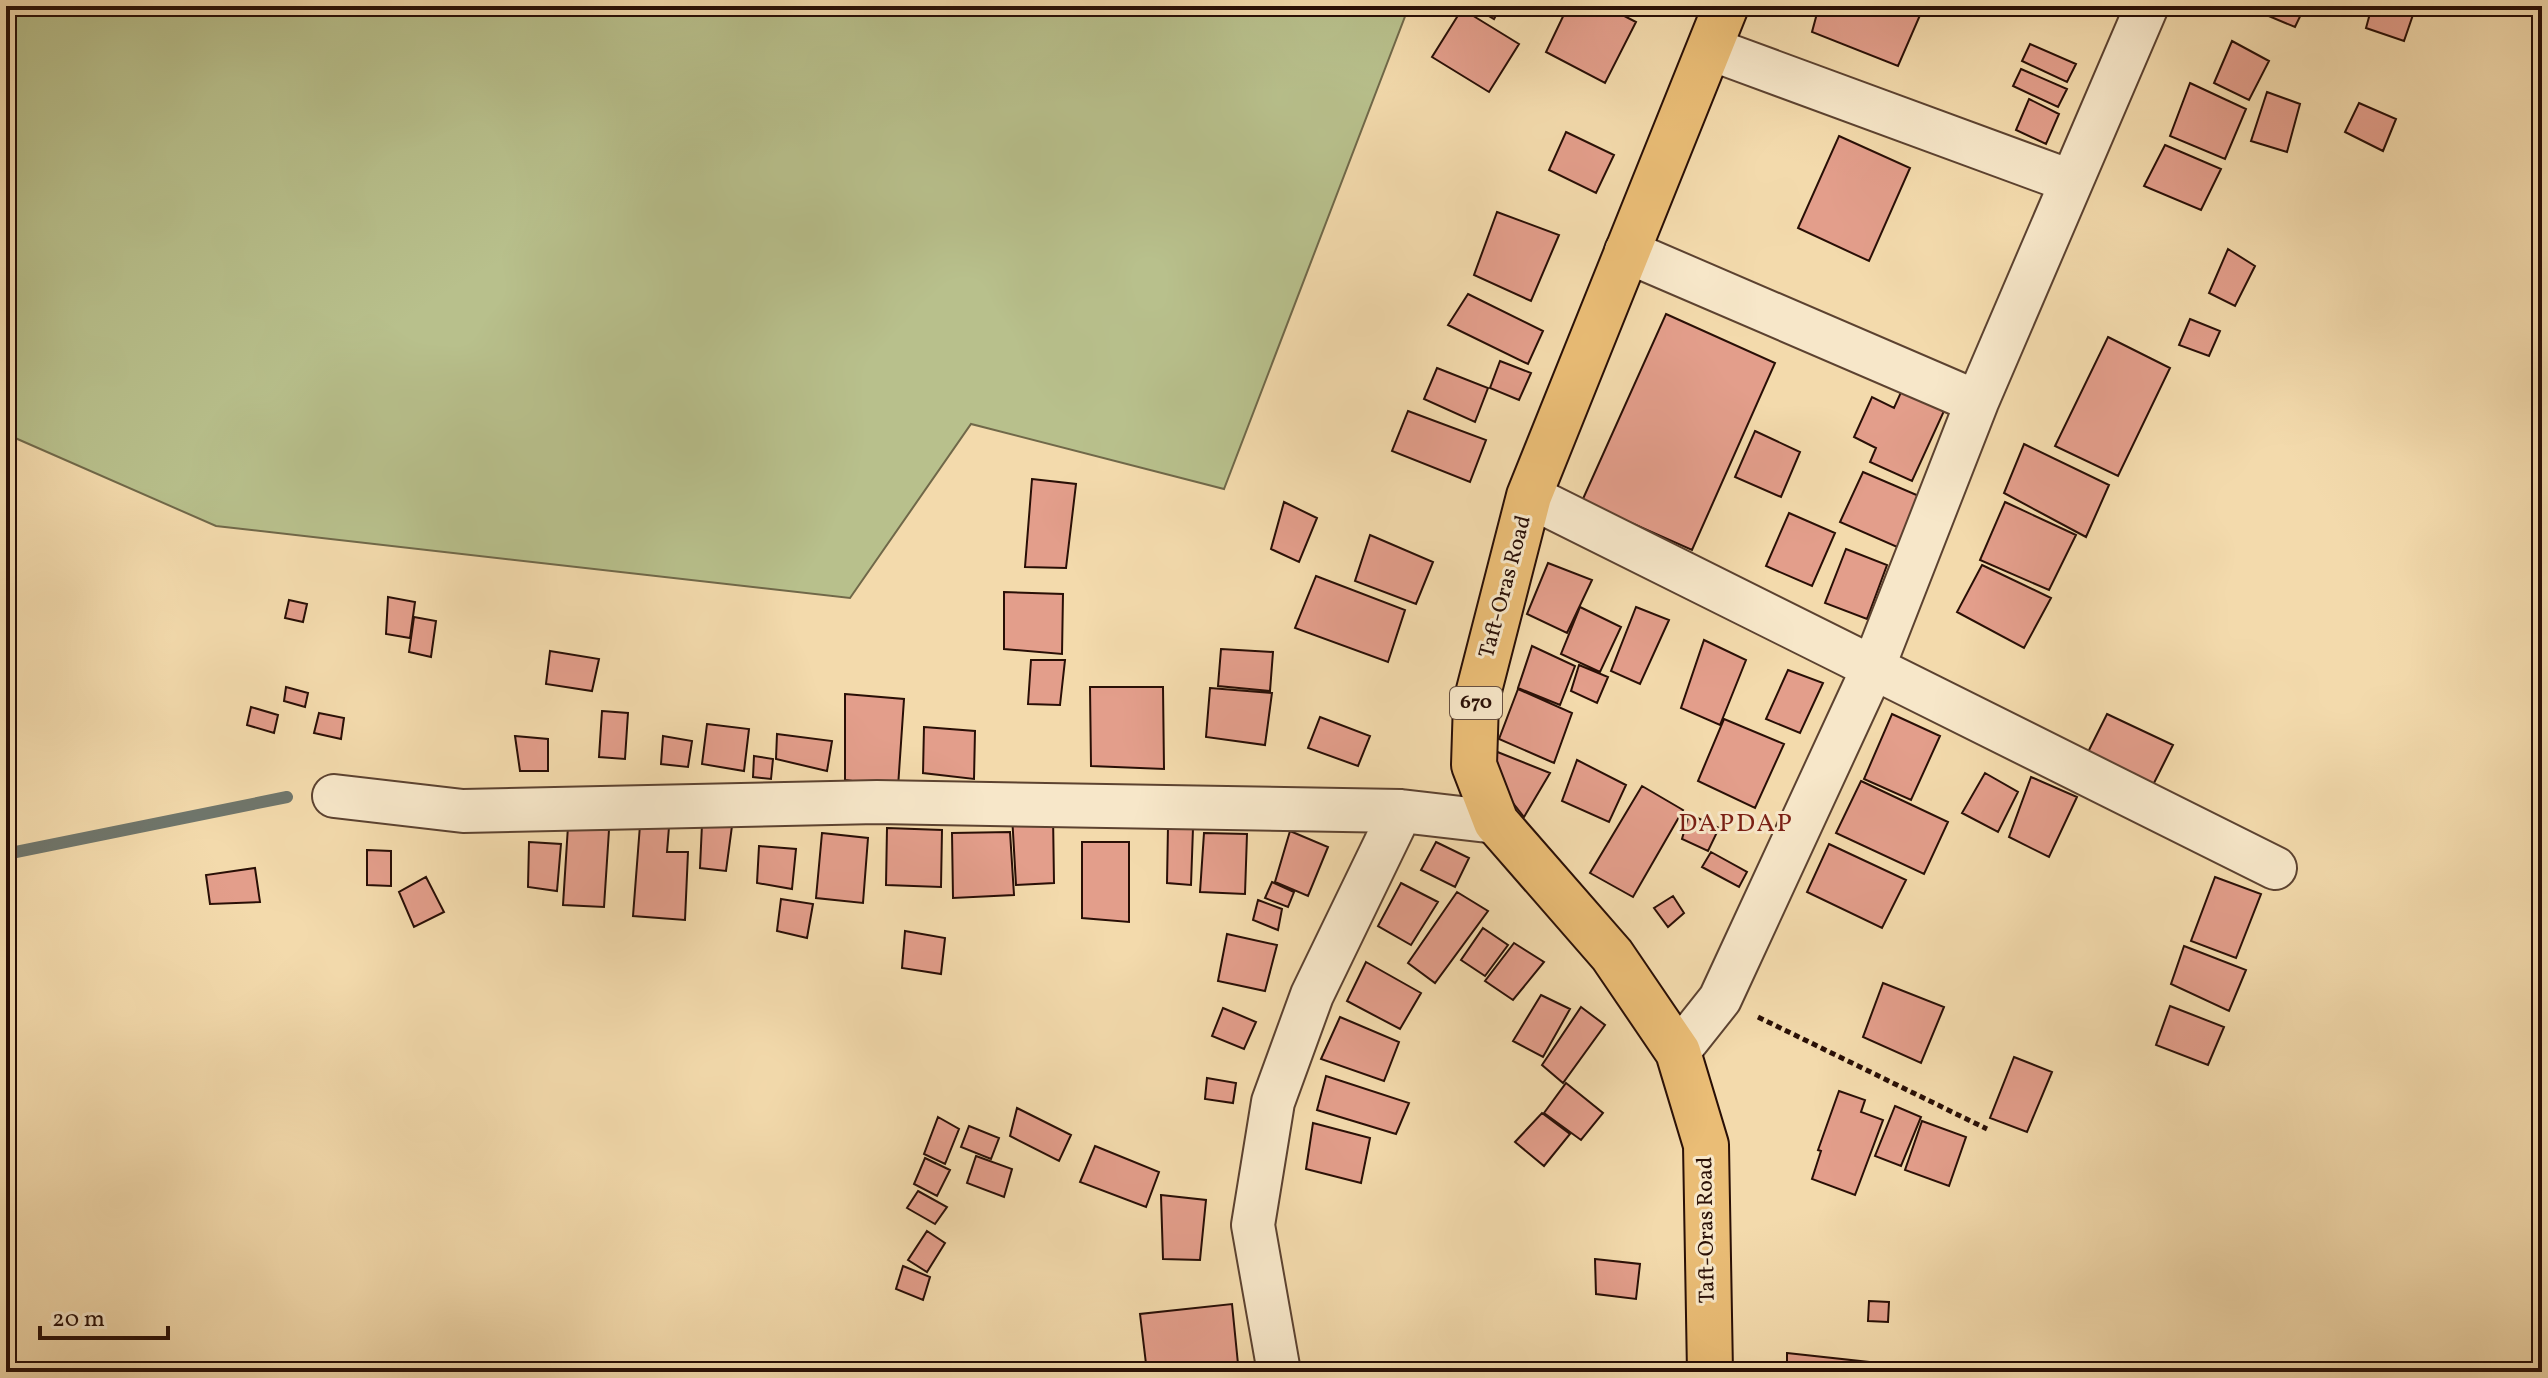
<svg xmlns="http://www.w3.org/2000/svg" width="2548" height="1378" font-family="Vollkorn,serif">
<style>
.green{fill:#b8c08c;stroke:#706849;stroke-width:2}
.lines{fill:none;stroke-linecap:round;stroke-linejoin:round}
.stream{stroke:#6f766c;stroke-width:12}
.building{fill:#e39e8b;stroke:#290f06;stroke-width:2}
.minor-casing{stroke:#5c4230;stroke-width:46}
.major-casing{stroke:#290f06;stroke-width:48}
.path{stroke:#290f06;stroke-width:5;stroke-dasharray:6 4;stroke-linecap:butt}
.minor{stroke:#f7e7c9;stroke-width:42}
.major{stroke:#eabd76;stroke-width:44}
.labels{text-anchor:middle;dominant-baseline:central;stroke-width:6;stroke-linejoin:round;paint-order:stroke}
.shield{fill:#f7e7c9;stroke:#675040;stroke-width:2}
.shield-label{font-size:20px;font-weight:bold;fill:#290f06}
.street-label{font-size:22px;fill:#290f06;stroke:#f7e7c9}
.quarter-label{font-size:26px;letter-spacing:2px;fill:#7a1f14;stroke:#f7e7c9}
</style>
<rect width="100%" height="100%" fill="#f3daac"/>
<filter id="stains"><feTurbulence type="fractalNoise" baseFrequency=".0025" numOctaves="4"/><feColorMatrix values="0 0 0 0 .2 0 0 0 0 .09 0 0 0 0 .02 0 0 0 .5 -.17"/></filter>
<radialGradient id="worn" r=".72"><stop offset=".6" stop-color="#630" stop-opacity="0"/><stop offset="1" stop-color="#630" stop-opacity=".3"/></radialGradient>
<path class="green" d="M16,6H1409L1224,489L971,424L850,598L216,526L6,434V58Z"/>
<g class="lines">
<path class="stream" d="M6,854L287,797"/>
</g>
<path class="building" d="M1472,6H1501L1494,19Z
M1568,6H1605L1636,22L1605,83L1546,52Z
M1819,6H1924L1898,66L1812,32Z
M2245,6H2305L2295,27Z
M2372,6H2416L2404,41L2366,28Z
M1462,9L1519,44L1489,92L1432,57Z
M2232,41L2269,61L2249,100L2214,83Z
M2030,44L2076,64L2067,82L2022,61Z
M2021,69L2067,89L2058,107L2013,86Z
M2190,83L2246,109L2225,159L2170,136Z
M2267,92L2300,104L2287,152L2251,141Z
M2029,99L2059,114L2046,144L2016,130Z
M2359,103L2396,119L2383,151L2345,132Z
M1566,132L1614,155L1596,193L1549,170Z
M1839,136L1910,168L1869,261L1798,228Z
M2165,145L2221,169L2201,210L2144,186Z
M1497,212L1559,235L1531,301L1474,275Z
M2228,249L2255,266L2235,306L2209,293Z
M1468,294L1543,331L1528,364L1448,325Z
M1666,314L1775,363L1692,550L1582,501Z
M2190,319L2220,331L2209,356L2179,345Z
M2108,337L2170,368L2118,476L2055,446Z
M1500,361L1531,373L1519,400L1490,388Z
M1437,368L1488,388L1475,422L1424,399Z
M1902,390L1944,411L1912,481L1870,462L1876,448L1854,437L1872,397L1894,408Z
M1408,411L1486,440L1470,482L1392,451Z
M1755,431L1800,452L1781,497L1735,477Z
M2024,444L2109,485L2086,537L2004,493Z
M1863,472L1926,499L1904,550L1840,522Z
M1032,479L1076,484L1066,568L1025,567Z
M1284,502L1317,518L1299,562L1271,549Z
M2005,502L2076,535L2049,590L1980,560Z
M1789,513L1835,533L1812,586L1766,566Z
M1370,535L1433,562L1416,604L1355,581Z
M1846,549L1887,565L1867,619L1825,603Z
M1548,563L1592,580L1567,633L1527,614Z
M1982,565L2051,598L2024,648L1957,612Z
M1316,576L1405,610L1388,662L1295,628Z
M1004,592L1063,594L1062,654L1004,649Z
M388,597L415,602L410,638L386,634Z
M289,600L307,604L303,622L285,618Z
M1580,607L1621,627L1600,672L1561,654Z
M1636,607L1669,620L1640,684L1611,671Z
M414,617L436,621L431,657L409,652Z
M1704,640L1746,660L1720,725L1681,708Z
M1532,646L1575,666L1560,705L1518,688Z
M1221,649L1273,652L1270,691L1218,686Z
M550,651L599,659L592,691L546,684Z
M1031,660H1065L1060,705L1028,704Z
M1579,665L1608,677L1597,703L1571,691Z
M1788,670L1823,683L1800,733L1766,719Z
M286,687L308,693L305,707L284,701Z
M1090,687H1163L1164,769L1091,766Z
M1210,688L1272,693L1265,745L1206,737Z
M1518,689L1572,713L1554,763L1499,739Z
M845,694L904,699L898,787L845,780Z
M251,707L278,715L274,733L247,725Z
M602,711L628,713L625,759L599,757Z
M319,713L344,718L341,739L314,733Z
M1892,714L1940,736L1911,800L1864,779Z
M2107,714L2173,745L2153,785L2087,754Z
M1320,717L1370,736L1358,766L1308,748Z
M1724,719L1784,744L1755,808L1698,781Z
M707,724L749,729L744,771L702,764Z
M924,727L975,731L974,779L923,773Z
M777,734L832,741L827,771L776,759Z
M515,736L548,739V771H520Z
M663,736L692,741L688,767L661,764Z
M1495,751L1550,773L1524,817L1502,789Z
M754,756L773,759L771,779L753,777Z
M1577,760L1626,785L1609,822L1562,801Z
M1985,773L2018,792L1998,832L1962,813Z
M2031,777L2077,797L2049,857L2009,837Z
M1861,781L1948,822L1924,874L1836,833Z
M1642,786L1683,810L1633,897L1590,873Z
M1053,814L1054,883L1016,885L1012,815Z
M1689,814L1719,828L1708,851L1682,839Z
M702,824L732,826L726,871L700,868Z
M640,825L669,827L667,852H688L685,920L633,916Z
M568,826L609,830L604,907L563,905Z
M1168,826L1193,828L1191,885L1167,883Z
M887,828L942,830L941,887L886,885Z
M1290,831L1328,847L1308,896L1275,882Z
M1010,832L1014,895L953,898L952,833Z
M822,833L868,838L863,903L816,898Z
M1204,833L1247,834L1245,894L1200,892Z
M529,842L561,844L557,891L528,887Z
M1082,842H1129V922L1082,918Z
M1436,842L1469,858L1455,887L1421,870Z
M1829,844L1906,880L1882,928L1807,892Z
M759,846L796,849L792,889L757,883Z
M367,850L391,851V886L367,885Z
M1711,852L1747,872L1739,887L1702,867Z
M255,868L260,902L210,904L206,875Z
M426,877L444,912L414,927L399,892Z
M2215,877L2261,894L2236,958L2191,941Z
M1272,882L1294,892L1288,907L1265,898Z
M1401,883L1438,902L1411,945L1378,926Z
M1457,892L1488,911L1435,983L1408,963Z
M1673,896L1684,913L1668,927L1654,908Z
M781,899L813,904L807,938L777,931Z
M1258,900L1282,909L1278,930L1253,920Z
M1483,928L1508,945L1485,976L1461,960Z
M905,931L945,938L941,974L902,968Z
M1227,934L1277,945L1265,991L1218,981Z
M1514,943L1544,962L1513,1000L1485,981Z
M2184,946L2246,970L2229,1011L2171,984Z
M1366,962L1421,993L1400,1029L1347,1001Z
M1883,983L1944,1007L1921,1063L1863,1037Z
M1541,995L1570,1009L1543,1057L1513,1041Z
M2170,1006L2224,1027L2208,1065L2156,1045Z
M1581,1007L1605,1025L1563,1083L1542,1065Z
M1223,1008L1256,1022L1244,1049L1212,1036Z
M1340,1017L1399,1042L1384,1081L1321,1059Z
M2014,1057L2052,1072L2027,1132L1990,1118Z
M1326,1076L1409,1103L1396,1134L1317,1110Z
M1207,1078L1236,1083L1233,1103L1205,1099Z
M1566,1083L1603,1113L1581,1140L1544,1113Z
M1839,1091L1865,1100L1861,1112L1883,1120L1855,1195L1812,1179L1821,1151L1818,1150Z
M1895,1106L1921,1117L1901,1166L1875,1156Z
M1017,1108L1071,1135L1059,1161L1010,1136Z
M1542,1113L1570,1134L1544,1166L1515,1142Z
M938,1117L959,1129L945,1164L924,1154Z
M1922,1121L1966,1137L1949,1186L1905,1170Z
M1313,1123L1370,1138L1361,1183L1306,1169Z
M969,1126L999,1138L991,1159L961,1147Z
M1095,1146L1159,1172L1146,1207L1080,1182Z
M976,1156L1012,1169L1004,1197L967,1183Z
M925,1158L950,1170L937,1196L914,1184Z
M918,1191L947,1207L935,1224L907,1208Z
M1161,1195L1206,1200L1200,1260L1163,1259Z
M927,1231L945,1243L927,1272L908,1260Z
M1595,1259L1640,1264L1636,1299L1596,1294Z
M903,1266L930,1277L923,1300L896,1289Z
M1869,1301L1889,1302L1888,1322L1868,1321Z
M1232,1304L1238,1364L1188,1372H1147L1140,1314Z
M1787,1353L1887,1364L1886,1372H1787Z"/>
<g class="lines">
<defs>
<path id="minor" d="M1711,49L2070,181
M1626,251L1977,402
M1529,496L2275,868
M334,796L463,811L877,802L1401,811L1496,822
M1678,1052L1720,999L1873,668L1977,402L2147,6
M1279,1372L1253,1225L1273,1102L1312,995L1401,811"/>
<path id="major" d="M1710,1372L1706,1145L1678,1052L1612,955L1496,822L1474,765L1476,702L1529,496L1726,6"/>
</defs>
<use href="#minor" class="minor-casing"/>
<use href="#major" class="major-casing"/>
<path class="path" d="M1758,1017L1987,1129"/>
<use href="#minor" class="minor"/>
<use href="#major" class="major"/>
</g>
<g class="labels">
<rect class="shield" x="1450" y="687" width="52" height="32" rx="6"/>
<g class="shield-label">
<text x="1476" y="703">670</text>
</g>
<g class="street-label">
<text transform="translate(1506 587) rotate(-75)">Taft-Oras Road</text>
<text transform="translate(1707 1230) rotate(-91)">Taft-Oras Road</text>
</g>
<g class="quarter-label">
<text x="1736" y="824">DAPDAP</text>
</g>
</g>
<rect width="2548" height="1378" fill="none" stroke="#f3daac" stroke-width="32"/>
<rect x="8" y="8" width="2532" height="1362" fill="none" stroke="#290f06" stroke-width="4"/>
<rect x="16" y="16" width="2516" height="1346" fill="none" stroke="#290f06" stroke-width="2"/>
<path d="M40 1326v12h128v-12" fill="none" stroke="#290f06" stroke-width="4"/>
<text x="52" y="1326" font-size="24" fill="#290f06" stroke="#f7e7c9" stroke-width="6" paint-order="stroke">20 m</text>
<rect width="100%" height="100%" filter="url(#stains)"/>
<rect width="100%" height="100%" fill="url(#worn)"/>
</svg>
